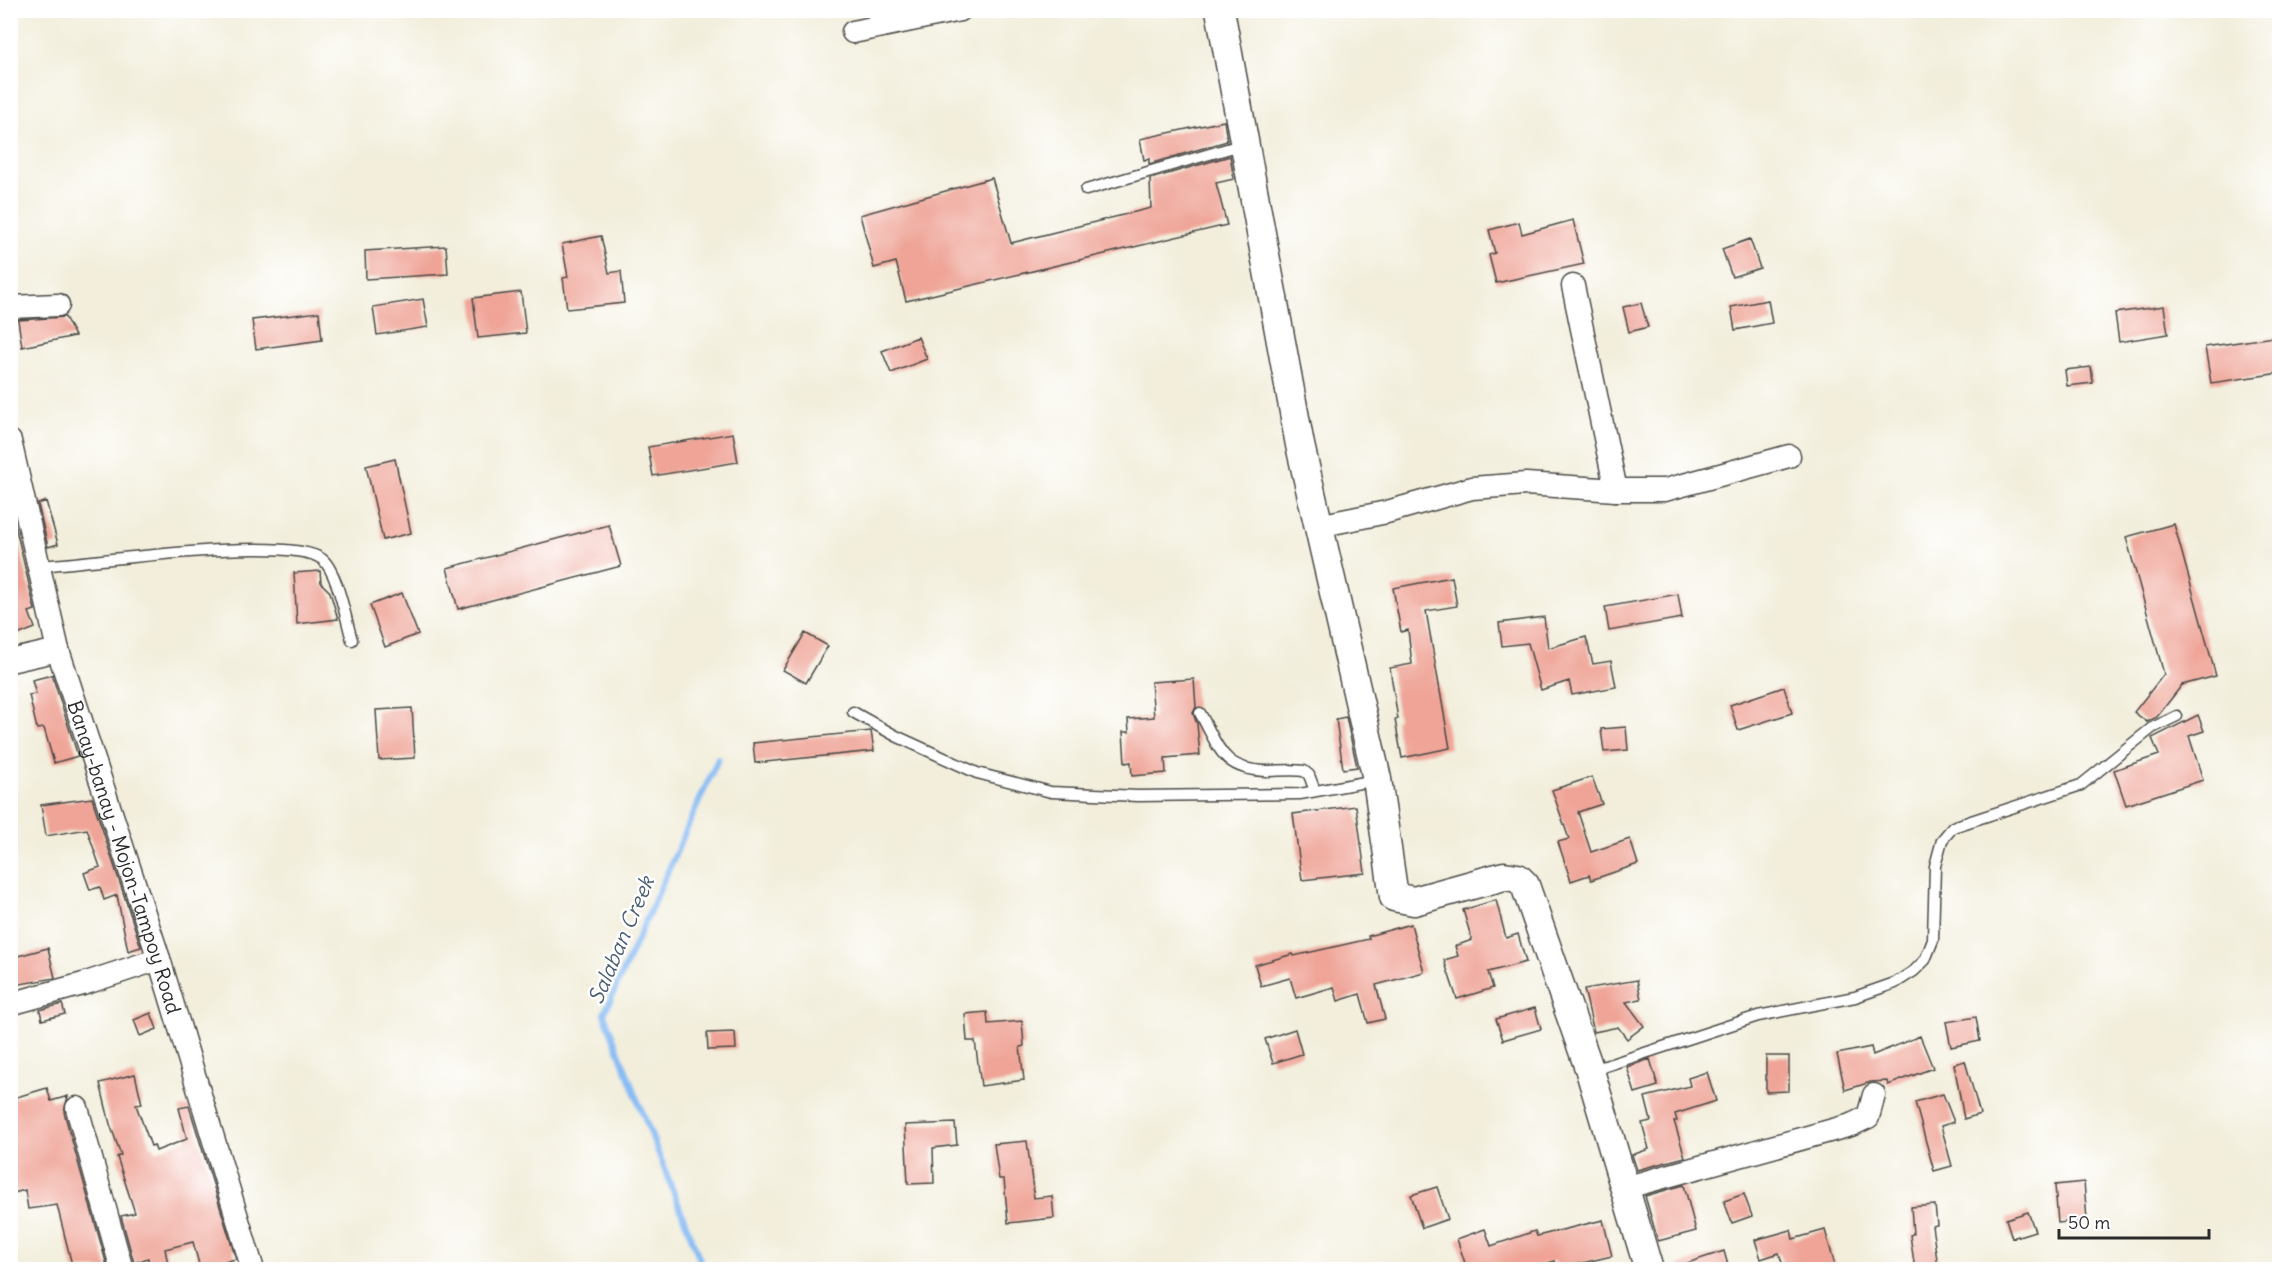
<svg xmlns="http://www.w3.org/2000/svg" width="2290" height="1280" font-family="Delius,sans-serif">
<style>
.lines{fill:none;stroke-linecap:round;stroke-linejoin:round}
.stream{stroke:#86bbf4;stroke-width:6}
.building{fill:#efa497}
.service-casing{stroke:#494845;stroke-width:13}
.minor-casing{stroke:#494845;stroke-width:25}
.tertiary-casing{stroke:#494845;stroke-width:31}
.service{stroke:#fff;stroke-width:10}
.minor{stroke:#fff;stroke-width:22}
.tertiary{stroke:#fff;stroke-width:28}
.labels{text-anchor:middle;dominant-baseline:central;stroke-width:5;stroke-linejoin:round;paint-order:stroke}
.street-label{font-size:20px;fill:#2b2b2b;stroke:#fff}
.water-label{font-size:21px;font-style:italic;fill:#4b5d71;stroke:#fff}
</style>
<rect width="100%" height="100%" fill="#fff"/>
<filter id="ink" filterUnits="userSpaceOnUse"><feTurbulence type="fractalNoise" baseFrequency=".0167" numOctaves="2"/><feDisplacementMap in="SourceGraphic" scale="12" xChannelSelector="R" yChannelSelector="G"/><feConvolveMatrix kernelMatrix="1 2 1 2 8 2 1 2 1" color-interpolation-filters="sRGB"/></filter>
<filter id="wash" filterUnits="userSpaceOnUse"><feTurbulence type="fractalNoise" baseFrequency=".008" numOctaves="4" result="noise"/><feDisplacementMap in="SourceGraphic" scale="24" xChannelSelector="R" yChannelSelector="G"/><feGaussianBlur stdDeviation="1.35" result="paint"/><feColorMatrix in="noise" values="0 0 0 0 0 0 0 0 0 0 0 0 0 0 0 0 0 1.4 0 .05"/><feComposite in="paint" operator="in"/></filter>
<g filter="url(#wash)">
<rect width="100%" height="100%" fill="#f2eedb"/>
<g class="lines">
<path class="stream" d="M704,1270L604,1014L718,759"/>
</g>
<g id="blocks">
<path class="building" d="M1224,121L1227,141L1149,164V159L1144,160L1140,139Z
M1230,156L1234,179L1216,183L1227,225L906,301L896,262L874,268L860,215L992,178L1011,243L1151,208L1150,179Z
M1573,220L1584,264L1496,283L1489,255L1495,253L1489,230L1519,222L1522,234Z
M601,236L609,273L621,271L624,303L567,309L563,278L568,277L562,244Z
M1750,239L1760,268L1732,277L1722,249Z
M446,246L448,274L366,279L365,251Z
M521,292L526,333L478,338L473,298Z
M423,299L428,327L377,335L373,307Z
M1768,300L1772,323L1735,330L1731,307Z
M1641,303L1648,327L1629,332L1623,307Z
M2164,306L2168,334L2119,342L2115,313Z
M319,312L322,340L256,349L252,320Z
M65,317L75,336L22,347L18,320Z
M2280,336V373L2211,383L2205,347Z
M918,337L927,359L891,373L882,351Z
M2091,367L2093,383L2067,386L2065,370Z
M733,433L738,462L653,476L648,447Z
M395,459L411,533L383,540L366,466Z
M46,501L58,544L48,547L38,504Z
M12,512L35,610L29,612L35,628L10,638Z
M2174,524L2216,676L2182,685L2157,717L2147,722L2134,712L2164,674L2126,537Z
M609,525L621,566L458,609L447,568Z
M320,571L321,583L330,592L338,619L297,624L294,573Z
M1452,577L1457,606L1426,611L1450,748L1402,758L1395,720L1398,719L1390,668L1412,664L1408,630L1401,632L1393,588Z
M402,593L418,634L385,647L370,605Z
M1678,594L1682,618L1609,631L1605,607Z
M1544,617L1548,648L1586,637L1593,664L1611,661L1616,687L1572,695L1569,681L1541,690L1528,643L1502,646L1499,623Z
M805,633L828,646L806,683L783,670Z
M52,675L78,756L54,763L44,728L37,729L29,695L36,694L32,680Z
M1194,679L1196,707L1193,713L1197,724L1200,755L1165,758L1166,773L1132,776L1131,762L1125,763L1123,732H1129L1128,719L1154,717L1151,682Z
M1784,687L1792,713L1738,730L1730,705Z
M412,708L415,758L379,760L376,710Z
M2198,715L2204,731L2189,736L2203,780L2126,805L2114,770L2159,755L2152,738Z
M1346,717L1357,767L1343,769L1336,719Z
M1626,727L1628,750L1604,752L1601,729Z
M871,731L874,751L755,763L753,743Z
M1592,777L1602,804L1578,812L1591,852L1630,839L1638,864L1591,880L1589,875L1571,881L1558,842L1569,839L1552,790Z
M92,798L141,947L128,951L117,895L104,900L100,887L90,890L84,873L100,867L87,829L46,836L41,805Z
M1356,806L1365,873L1302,880L1293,814Z
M1496,900L1506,938L1518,934L1526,962L1488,972L1493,988L1457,999L1444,960L1458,956L1455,946L1472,940L1463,910Z
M1411,924L1424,972L1376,985L1385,1019L1368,1023L1360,994L1338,1001L1334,987L1296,998L1290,978L1261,986L1255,965L1293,954L1294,956L1369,939L1368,936Z
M48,948L55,978L15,985L10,958Z
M1637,980L1641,999L1626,1002L1644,1026L1627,1039L1618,1027L1594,1032L1584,989Z
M62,1004L65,1014L42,1020L40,1010Z
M1535,1008L1541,1029L1503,1040L1496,1019Z
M987,1012L988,1024L1022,1021L1024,1046L1020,1047L1024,1080L981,1086L975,1041H967L965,1014Z
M151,1013L157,1029L140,1036L134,1020Z
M1976,1017L1980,1041L1951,1047L1946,1022Z
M1295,1029L1302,1054L1273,1063L1265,1039Z
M735,1032L736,1049L708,1050L707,1033Z
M1920,1036L1933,1068L1888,1085L1887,1081L1871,1082L1845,1090L1837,1054L1871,1047L1873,1055Z
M1766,1056H1789V1091L1766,1092Z
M1650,1059L1658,1086L1635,1093L1627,1067Z
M1965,1061L1980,1114L1964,1119L1954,1064Z
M1707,1072L1716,1101L1675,1114L1677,1121H1674L1685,1157L1637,1170L1632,1155L1649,1149L1642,1123L1651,1121L1645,1097L1690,1086L1688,1078Z
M135,1074L142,1104L136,1105L151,1146L154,1145L156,1151L187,1139L179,1108L189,1106L236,1259L200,1268L193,1242L165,1249L169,1269H150L148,1258L134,1263L121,1216L135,1213L117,1157L121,1155L110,1124L100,1083Z
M47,1088L51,1101L68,1096L64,1112L108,1269H73L57,1205L28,1209L25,1190L10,1194V1099Z
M1943,1094L1954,1122L1941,1126L1952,1166L1934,1171L1915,1102Z
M955,1123L957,1145L933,1148L934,1183L908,1184L905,1125Z
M1027,1141L1034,1198L1052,1196L1054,1218L1008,1223L1004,1179H999L994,1144Z
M2084,1182L2087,1220L2058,1223L2055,1185Z
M1684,1185L1696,1231L1658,1241L1645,1196Z
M1437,1187L1448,1219L1422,1228L1411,1195Z
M1744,1194L1752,1216L1732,1223L1724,1201Z
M1935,1205L1937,1225L1932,1226L1938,1266L1915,1269L1910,1235L1913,1234L1911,1207Z
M2028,1212L2035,1231L2012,1238L2006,1219Z
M1603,1220L1612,1256L1557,1269L1555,1261L1529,1269H1511L1510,1265L1495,1269H1467L1457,1239L1485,1229L1491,1246L1535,1231L1537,1236Z
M1791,1230L1793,1239L1825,1230L1836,1269H1784L1779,1253L1761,1259L1755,1240Z
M1724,1251L1729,1269H1678V1266Z"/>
</g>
</g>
<g filter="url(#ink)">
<use href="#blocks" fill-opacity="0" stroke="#494845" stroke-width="1.5"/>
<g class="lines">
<defs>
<path id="service" d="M1086,190L1244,144
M39,566C89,563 290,534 322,559C337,570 346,620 352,640
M853,712L896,736L977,773L1051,792L1138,796L1300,794L1376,780
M1200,713C1219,747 1222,770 1266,771C1278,771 1292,769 1304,771L1309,775L1315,791
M1590,1071L1758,1016L1855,997L1895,983L1914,971L1925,960L1933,940L1935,866L1942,840L1953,827L2081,785L2152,728L2177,716"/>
<g id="minor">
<path d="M853,32L960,10"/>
<path d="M10,307L58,305"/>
<path id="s1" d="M10,441L58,650L159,959L253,1270"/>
<path d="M1616,490H1665L1789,456"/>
<path d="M1318,526L1387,512L1472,488L1526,484L1616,490L1573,286"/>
<path d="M10,661L58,650"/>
<path d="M10,1004L83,984L159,959"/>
<path d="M77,1108L122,1270"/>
<path d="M1624,1188L1851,1125L1868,1117L1874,1095"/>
</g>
<path id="tertiary" d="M1220,10L1300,445L1377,779L1394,897L1414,901L1504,876L1518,878L1525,885L1590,1071L1649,1270"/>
</defs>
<use href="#service" class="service-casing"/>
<use href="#minor" class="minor-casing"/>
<use href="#tertiary" class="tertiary-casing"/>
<use href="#service" class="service"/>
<use href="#minor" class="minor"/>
<use href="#tertiary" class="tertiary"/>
</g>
</g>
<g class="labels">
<g class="street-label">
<text stroke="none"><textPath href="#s1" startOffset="432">Banay-banay - Mojon-Tampoy Road</textPath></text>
</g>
<g class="water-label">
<text transform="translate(621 940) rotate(-67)">Salaban Creek</text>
</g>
</g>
<rect width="2290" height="1280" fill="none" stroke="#fff" stroke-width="36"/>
<path d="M2059 1229v9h150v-9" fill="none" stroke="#2b2b2b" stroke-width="3"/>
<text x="2068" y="1229" font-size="18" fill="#2b2b2b" stroke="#ffffff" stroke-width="4.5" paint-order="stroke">50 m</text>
</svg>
